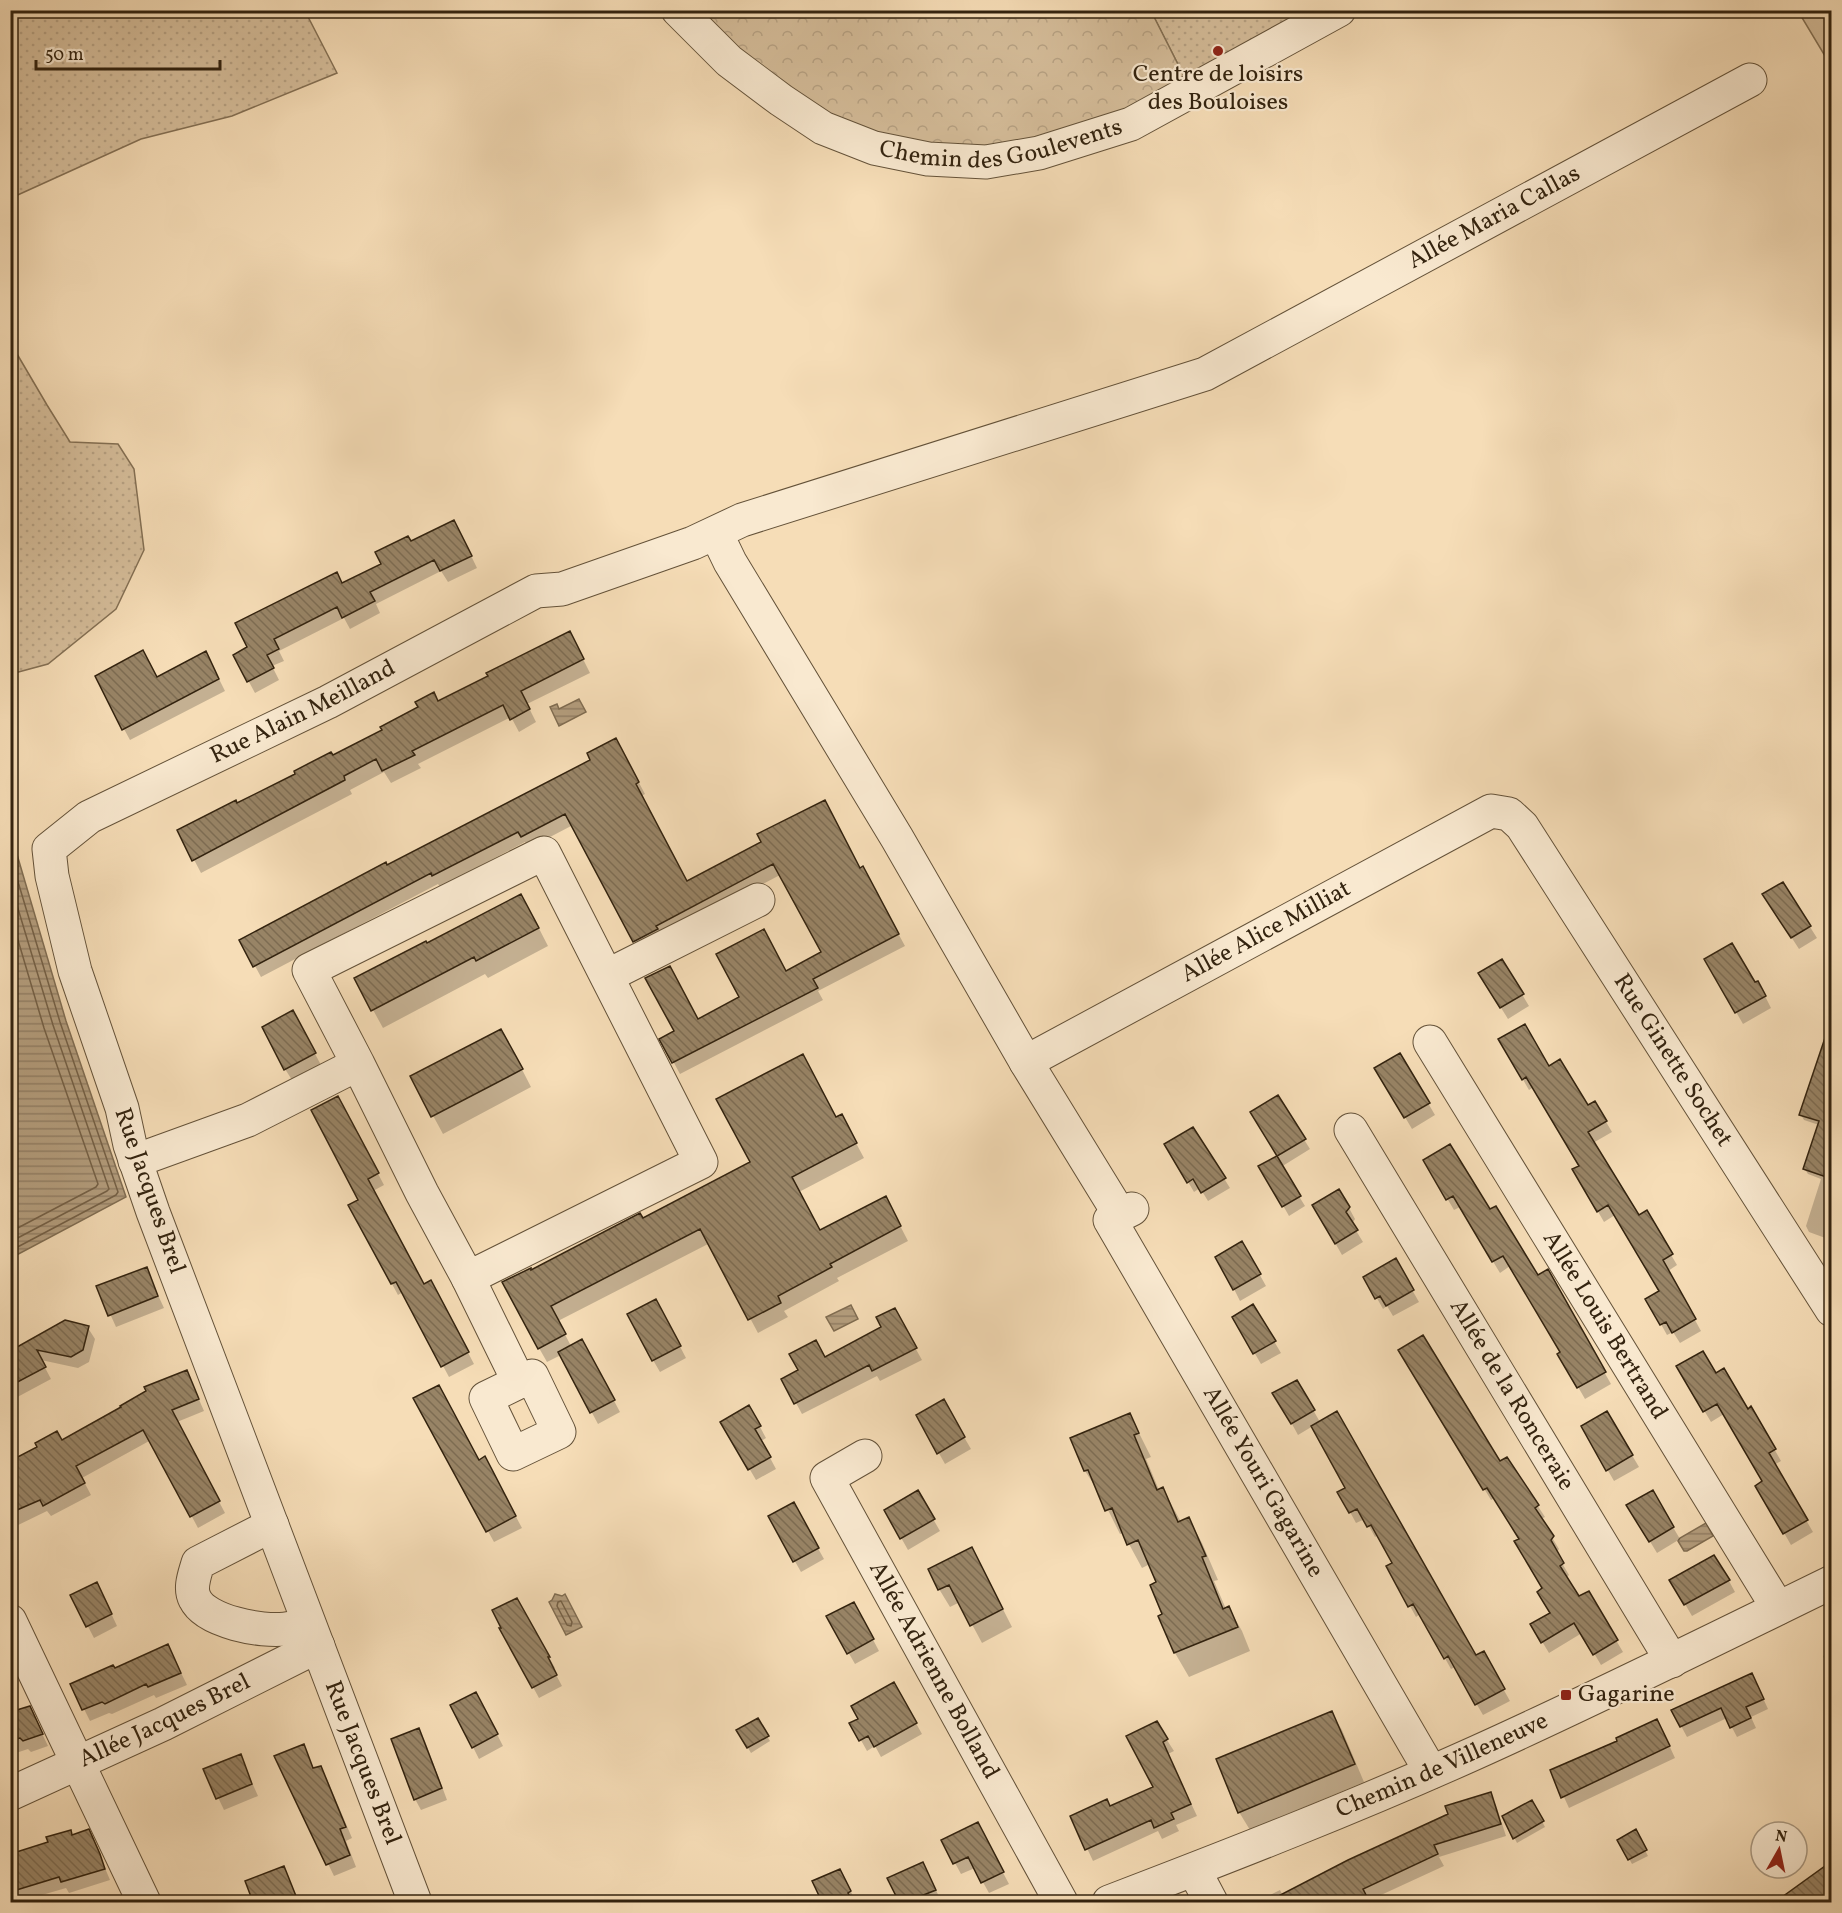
<svg xmlns="http://www.w3.org/2000/svg" width="1842" height="1913" font-family="Vollkorn,serif">
<style>
.grass{fill:url(#grass-dots);stroke:#847054;stroke-width:1.5}
.forest{fill:url(#forest-crowns);stroke:#847054;stroke-width:1.5}
.green{fill:#d5bd9a;stroke:#847054;stroke-width:1.5}
.water{fill:url(#water-rules);stroke:#806d52;stroke-width:1.5}
.shadow{fill:#0003}
.lines{fill:none;stroke-linecap:round;stroke-linejoin:round}
.shore{stroke:#746046;stroke-width:1.5}
.building{fill:url(#building-back-hatch);stroke:#33230f;stroke-width:1.5}
.minor-casing{stroke:#645239;stroke-width:35}
.minor{stroke:#f9e9d0;stroke-width:33}
.poi-dot{fill:#8f2418;stroke:#f9e9d0;stroke-width:2}
.labels{text-anchor:middle;dominant-baseline:central;stroke-width:4.5;stroke-linejoin:round;paint-order:stroke}
.poi-label{font-size:24px;fill:#33230f;stroke:#f9e9d0}
.street-label{font-size:24px;fill:#33230f;stroke:#f9e9d0}
</style>
<defs>
<pattern id="grass-dots" width="8" height="8" patternUnits="userSpaceOnUse" patternTransform="scale(1.5)"><rect width="8" height="8" fill="#d5bd9a"/><path d="M2 2h.1M6 6h.1" fill="none" stroke="#b7a284" stroke-width="1.8" stroke-linecap="round"/></pattern>
<pattern id="forest-crowns" width="20" height="18" patternUnits="userSpaceOnUse" patternTransform="scale(1.5)"><rect width="20" height="18" fill="#d5bd9a"/><path d="M2 6a3 3 0 1 1 6 0M12 15a3 3 0 1 1 6 0" fill="none" stroke="#b7a284"/></pattern>
<pattern id="water-rules" width="6" height="5" patternUnits="userSpaceOnUse" patternTransform="scale(1.5)"><rect width="6" height="5" fill="#b49e7e"/><path d="M0 2.5h6" fill="none" stroke="#938066"/></pattern>
<pattern id="building-back-hatch" width="6" height="6" patternUnits="userSpaceOnUse" patternTransform="scale(1.5)"><rect width="6" height="6" fill="#988466"/><path d="M-1 5l2 2M0 0l6 6M5-1l2 2" fill="none" stroke="#7d6c52"/></pattern>
</defs>
<rect width="100%" height="100%" fill="#f6ddb7"/>
<filter id="stains"><feTurbulence type="fractalNoise" baseFrequency=".00333" numOctaves="4"/><feColorMatrix values="0 0 0 0 .2 0 0 0 0 .09 0 0 0 0 .02 0 0 0 .5 -.17"/></filter>
<radialGradient id="worn" r=".72"><stop offset=".6" stop-color="#630" stop-opacity="0"/><stop offset="1" stop-color="#630" stop-opacity=".3"/></radialGradient>
<path class="grass" d="M13,11H305L337,73L232,116L141,139L11,198L10,34Z
M1151,11H1339L1192,92Z
M10,342L47,405L70,442L118,444L134,469L144,550L116,609L48,664L11,674Z"/>
<path class="forest" d="M678,11H1151L1192,92L1039,153L874,148Z"/>
<path class="green" d="M1798,11H1831V66Z"/>
<path class="water" d="M579,699L586,712L559,726L550,707L557,704L559,709Z
M11,834L66,1021L126,1197L11,1258Z
M851,1305L858,1319L834,1331L826,1317Z
M1706,1523L1713,1536L1687,1551H1684L1678,1541L1680,1538Z
M555,1594L562,1596L565,1594L582,1627L566,1635L549,1602L552,1600Z"/>
<path class="shadow" d="M460,533L477,568L448,582L441,571L376,604L380,613L350,629L344,618L279,651L284,661L272,666L279,680L255,693L235,656L342,585L383,565L411,543Z
M576,645L590,673L527,704L536,722L519,732L511,717L418,764L421,768L391,783L384,772L350,790L352,794L201,873L179,831L237,805L490,677Z
M212,665L225,691L130,740L124,729L157,678Z
M622,751L645,794L641,796L687,882L763,843L860,869L869,880L905,946L818,991L823,1000L680,1074L661,1039L823,953L780,875L661,938L641,952L573,825L529,848L525,842L440,887L438,884L261,977L255,966L387,867Z
M1783,884L1817,938L1799,949L1771,906Z
M531,913L548,946L488,978L485,974L383,1028L356,979L427,945Z
M1706,960L1754,984L1764,994L1771,1008L1743,1024Z
M1502,961L1529,1006L1508,1019L1480,974Z
M299,1024L321,1065L292,1080L285,1069Z
M1831,1025L1832,1231L1828,1239L1809,1232L1806,1226L1821,1179L1808,1174L1804,1168L1819,1125L1804,1120L1801,1115Z
M1500,1040L1548,1068L1588,1107L1595,1103L1612,1132L1593,1143L1638,1217L1646,1212L1677,1265L1668,1271L1701,1331L1680,1343L1673,1332L1667,1335L1647,1299L1661,1292L1615,1215L1604,1222L1574,1170L1581,1166L1534,1087L1529,1090Z
M511,1048L531,1087L443,1134L412,1077Z
M1400,1055L1435,1115L1412,1129L1376,1068Z
M1277,1097L1310,1149L1281,1167L1305,1206L1289,1216L1261,1167L1279,1156L1252,1113Z
M344,1109L384,1185L373,1191L424,1285L437,1293L474,1364L449,1377L403,1292L398,1295L392,1284L360,1200Z
M836,1119L849,1130L864,1158L799,1192L820,1232L893,1212L908,1241L837,1278L839,1281L784,1311L788,1317L758,1333L710,1243L558,1321L571,1346L588,1352L620,1412L598,1424L561,1355L547,1362L539,1348L531,1271L643,1220Z
M1193,1129L1230,1188L1208,1201L1200,1188L1194,1192L1166,1144Z
M1425,1161L1489,1211L1537,1277L1547,1272L1611,1384L1585,1399L1559,1354L1562,1352L1510,1266L1500,1273L1460,1207L1454,1210Z
M1314,1206L1349,1208L1355,1219L1352,1224L1363,1242L1342,1255Z
M1242,1243L1266,1286L1240,1301L1234,1289Z
M1395,1260L1419,1302L1393,1316L1387,1306L1383,1309L1365,1277Z
M146,1269L164,1308L116,1327L98,1287Z
M1253,1306L1281,1353L1261,1364L1234,1318Z
M894,1310L922,1360L880,1381L877,1376L802,1414L796,1403L800,1371L883,1327Z
M662,1312L686,1358L660,1372L653,1360Z
M88,1328L95,1339L89,1362L78,1368L41,1360L51,1379L10,1401V1353Z
M1400,1350L1500,1463L1507,1459L1545,1517L1541,1519L1559,1549L1556,1553L1569,1575L1566,1578L1579,1598L1588,1593L1623,1652L1601,1665L1582,1633L1549,1653L1532,1625L1552,1614L1544,1589L1521,1539L1495,1498L1491,1500Z
M1678,1367L1716,1375L1747,1411L1751,1408L1781,1461L1774,1465L1813,1532L1791,1545L1757,1486L1764,1482L1724,1414L1711,1422Z
M187,1372L204,1411L177,1422L225,1513L198,1528L151,1440L82,1478L91,1495L51,1516L47,1511L10,1529V1476L62,1442Z
M1297,1382L1320,1422L1475,1657L1483,1653L1510,1701L1483,1715L1455,1667L1451,1669L1420,1614L1416,1617L1388,1566L1394,1563L1378,1535L1375,1537L1365,1519L1356,1523L1350,1512L1347,1488L1313,1426L1298,1435L1275,1393Z
M415,1399L478,1461L491,1470L522,1528L494,1542Z
M943,1401L971,1449L945,1464L918,1416Z
M749,1407L766,1438L761,1441L776,1469L756,1480L722,1422Z
M1607,1413L1639,1467L1614,1481L1583,1427Z
M1130,1415L1151,1457L1146,1459L1159,1490L1163,1489L1181,1522L1189,1519L1202,1543L1218,1580L1214,1581L1226,1609L1229,1608L1242,1631L1250,1651L1189,1677L1175,1653L1160,1616L1164,1615L1158,1583L1150,1564L1142,1568L1123,1533L1120,1534L1100,1494L1085,1471L1072,1438Z
M1652,1492L1680,1539L1657,1553L1628,1505Z
M918,1493L940,1531L908,1550L886,1511Z
M793,1504L824,1559L801,1572L770,1517Z
M981,1566L1012,1627L982,1643L960,1602L950,1607L939,1589Z
M1671,1580L1729,1581L1735,1592L1692,1616Z
M72,1596H103L117,1626L94,1638Z
M517,1600L555,1668L553,1669L562,1686L539,1698L501,1629Z
M860,1615L879,1651L855,1664L828,1617Z
M168,1646L187,1685L156,1698L154,1695L112,1714L109,1713L90,1721L72,1685Z
M1832,1652V1676L1823,1656Z
M894,1684L922,1734L881,1757L875,1746L867,1751L852,1724L860,1719Z
M1757,1685L1768,1709L1751,1717L1756,1728L1737,1737L1727,1718L1687,1737L1673,1711Z
M482,1705L503,1746L479,1759L473,1747Z
M1332,1713L1342,1730L1364,1782L1250,1830L1239,1812Z
M10,1714L35,1719L48,1746L31,1752L28,1749L10,1755Z
M757,1720L770,1741L751,1753L738,1731Z
M1156,1723L1174,1751L1168,1754L1197,1816L1176,1825L1179,1831L1162,1839L1158,1831L1093,1861L1072,1816L1110,1808L1155,1787Z
M419,1730L425,1741L447,1800L421,1810L415,1799Z
M1663,1732L1675,1758L1569,1808L1552,1771L1619,1741Z
M303,1746L314,1769L320,1767L327,1779L352,1838L346,1841L356,1867L334,1876L276,1757Z
M240,1756L258,1796L224,1810L205,1770Z
M1490,1794L1496,1805L1506,1836L1439,1857L1444,1866L1368,1901L1369,1902H1256L1280,1890L1283,1896Z
M1532,1802L1545,1827L1517,1843L1504,1817Z
M1635,1831L1648,1856L1632,1864L1619,1840Z
M70,1832L73,1836L94,1842L110,1880L69,1893L66,1888L18,1902H10V1855L50,1843Z
M983,1835L1009,1884L989,1893L975,1868L961,1874L955,1863Z
M1832,1863V1902H1778Z
M284,1868L299,1902H255L247,1882Z
M929,1875L941,1901L939,1902H901L889,1879Z
M814,1882H846L856,1902H823Z"/>
<g class="lines">
<path class="shore" d="M10,855L60,1022L118,1192L116,1195L10,1251
M10,882L53,1025L109,1189L107,1191L10,1242
M10,913L44,1028L98,1184L96,1187L10,1232
M561,1601L572,1622L571,1626L567,1625L557,1606L558,1602Z"/>
</g>
<path class="building" d="M454,520L472,556L440,571L434,560L370,592L375,601L342,618L337,607L274,639L279,649L267,655L274,668L247,682L233,655L247,647L235,623L337,572L342,583L381,564L375,552L408,536L411,541Z
M570,631L584,659L521,691L530,709L510,720L503,705L412,751L415,755L382,771L376,759L344,776L345,780L192,861L177,830L236,800L237,803L295,774L294,771L331,752L333,755L382,730L380,727L418,707L415,702L434,692L438,701L488,676L486,673Z
M143,650L157,677L206,651L219,679L122,730L95,676Z
M616,738L639,782L636,784L687,881L761,842L757,834L825,800L860,868L863,866L899,934L813,979L818,988L672,1063L659,1039L674,1031L645,978L670,966L698,1019L739,997L716,954L764,929L786,971L821,952L773,864L656,926L658,929L633,942L565,814L521,837L518,832L432,876L431,873L253,967L239,940L386,862L387,865L590,760L587,753Z
M1783,882L1811,926L1791,938L1762,894Z
M521,894L539,928L476,961L474,957L371,1011L354,978L426,941L427,943Z
M1732,943L1755,982L1758,981L1766,996L1735,1013L1704,959Z
M1502,959L1524,994L1500,1008L1478,973Z
M293,1010L316,1053L284,1070L262,1027Z
M1525,1024L1549,1066L1560,1059L1588,1105L1595,1101L1607,1121L1588,1132L1639,1215L1647,1210L1673,1254L1663,1260L1696,1319L1672,1333L1666,1322L1660,1325L1645,1299L1659,1291L1608,1205L1597,1212L1572,1169L1579,1166L1526,1077L1522,1080L1498,1039Z
M501,1029L523,1069L431,1117L410,1076Z
M1828,1029L1832,1030V1179L1803,1169L1819,1121L1799,1115Z
M1400,1053L1430,1103L1404,1118L1374,1068Z
M803,1054L836,1117L842,1114L857,1143L792,1177L820,1230L886,1196L901,1226L830,1264L832,1267L778,1296L781,1303L748,1320L700,1229L551,1306L566,1334L538,1349L502,1282L531,1268V1270L640,1213L643,1218L750,1162L716,1099Z
M1278,1095L1306,1139L1277,1156L1301,1196L1282,1207L1258,1166L1277,1156L1250,1112Z
M338,1096L379,1173L368,1179L424,1284L431,1280L469,1352L441,1367L396,1282L391,1284L348,1205L358,1200L311,1110Z
M1193,1127L1226,1178L1201,1193L1193,1179L1187,1183L1164,1144Z
M1450,1144L1490,1209L1496,1206L1538,1275L1548,1269L1606,1372L1577,1388L1557,1354L1560,1352L1503,1256L1492,1262L1453,1196L1446,1200L1423,1160Z
M1339,1189L1350,1207L1346,1212L1358,1230L1335,1244L1312,1205Z
M1242,1241L1261,1274L1233,1290L1215,1257Z
M1396,1258L1414,1290L1386,1306L1380,1296L1375,1299L1363,1277Z
M147,1267L158,1296L108,1316L96,1286Z
M656,1299L681,1346L652,1361L627,1314Z
M1253,1304L1276,1341L1253,1354L1232,1317Z
M895,1308L917,1348L872,1371L869,1365L794,1404L781,1379L798,1370L789,1354L816,1340L825,1357L881,1327L876,1317Z
M65,1320L89,1326L83,1350L71,1357L37,1350L46,1367L10,1386V1351Z
M1423,1335L1500,1461L1507,1457L1539,1505L1535,1508L1554,1536L1551,1540L1564,1563L1560,1566L1579,1596L1589,1591L1618,1640L1593,1655L1574,1623L1541,1643L1530,1624L1550,1613L1537,1592L1542,1588L1514,1541L1519,1539L1487,1488L1483,1490L1398,1350Z
M582,1339L615,1400L590,1413L558,1352Z
M1703,1351L1716,1373L1724,1368L1748,1409L1751,1406L1776,1449L1769,1453L1808,1520L1783,1534L1755,1486L1762,1481L1717,1404L1703,1412L1676,1366Z
M187,1370L199,1399L172,1410L220,1501L190,1517L143,1430L76,1466L85,1483L43,1506L40,1500L10,1513V1461L37,1447L35,1443L57,1431L62,1440L121,1407L120,1406L146,1391L144,1387Z
M1297,1380L1315,1410L1291,1424L1272,1393Z
M439,1385L479,1460L485,1456L516,1516L486,1532L413,1398Z
M944,1399L965,1437L937,1454L916,1415Z
M749,1405L761,1426L755,1429L771,1457L748,1470L720,1422Z
M1337,1411L1476,1655L1484,1651L1505,1689L1475,1705L1448,1656L1444,1659L1413,1604L1408,1607L1386,1566L1392,1563L1371,1525L1367,1527L1357,1509L1349,1513L1337,1492L1345,1488L1311,1426Z
M1607,1411L1633,1455L1606,1471L1581,1426Z
M1130,1413L1139,1433L1134,1435L1157,1490L1163,1487L1178,1522L1189,1517L1206,1556L1202,1557L1223,1609L1229,1606L1238,1627L1174,1653L1158,1616L1162,1614L1150,1585L1156,1582L1138,1540L1127,1545L1112,1508L1105,1511L1088,1470L1084,1471L1070,1438Z
M918,1490L935,1519L900,1539L884,1510Z
M1653,1490L1674,1527L1649,1542L1626,1505Z
M794,1502L819,1548L793,1562L768,1516Z
M972,1547L1003,1609L970,1626L949,1585L938,1590L928,1569Z
M1714,1555L1730,1580L1684,1605L1669,1580Z
M97,1582L112,1614L86,1627L70,1595Z
M517,1598L550,1657H548L557,1675L532,1688L499,1628H501L492,1610Z
M854,1602L874,1639L847,1654L826,1616Z
M168,1644L181,1673L148,1687L146,1684L105,1704L102,1702L82,1710L70,1684L113,1665L115,1668Z
M1752,1673L1764,1699L1746,1707L1751,1718L1730,1728L1721,1708L1680,1727L1671,1710Z
M894,1682L917,1723L874,1747L868,1736L859,1741L849,1723L858,1719L851,1706Z
M476,1692L498,1734L472,1748L450,1705Z
M30,1706L43,1734L23,1741L20,1738L10,1741V1712Z
M1332,1711L1355,1764L1238,1813L1216,1759Z
M758,1718L769,1736L747,1748L736,1730Z
M1657,1719L1670,1746L1561,1798L1550,1770L1617,1741L1616,1738Z
M1157,1721L1168,1739L1163,1742L1191,1804L1171,1813L1174,1819L1154,1828L1151,1820L1085,1850L1070,1816L1107,1799L1110,1806L1153,1787L1126,1736Z
M419,1728L442,1788L414,1800L391,1739Z
M304,1744L313,1768L321,1766L346,1827L340,1829L350,1855L326,1865L274,1756Z
M241,1754L252,1784L216,1799L203,1769Z
M1491,1792L1501,1824L1434,1845L1438,1854L1363,1889L1366,1895L1350,1902H1267L1348,1860L1448,1814L1445,1806Z
M1532,1800L1544,1821L1513,1839L1502,1816Z
M978,1822L1004,1872L981,1883L968,1857L953,1864L941,1840Z
M89,1829L100,1854L105,1869L61,1882L59,1877L10,1892V1854L48,1842L46,1837L71,1830L72,1835Z
M1636,1829L1647,1850L1628,1860L1617,1840Z
M1832,1861V1902H1775Z
M923,1862L936,1890L906,1902H899L887,1878Z
M284,1866L296,1896L279,1902H253L245,1881Z
M840,1869L851,1891L848,1893L853,1902H822L812,1881Z"/>
<g class="lines">
<defs>
<g id="minor">
<path id="s1" d="M678,10L729,61L781,100L823,128L874,148L928,159L986,162L1039,153L1131,124L1339,10"/>
<path d="M716,533L730,562L897,838L1026,1062L1120,1215"/>
<path d="M607,976L758,900"/>
<path id="s2" d="M1430,1042L1778,1608"/>
<path id="s3" d="M1026,1062L1491,811L1509,814L1522,826L1832,1310"/>
<path id="s4" d="M1351,1130L1672,1661"/>
<path d="M135,1161L248,1120L358,1064L422,1193L468,1278L701,1162L544,853L309,970L358,1064"/>
<path id="s5" d="M1132,1209L1110,1220L1431,1772"/>
<path d="M468,1278L519,1382L486,1398L513,1454L559,1432L532,1376L519,1382"/>
<path id="s6" d="M865,1456L827,1478L1061,1902"/>
<path d="M272,1525L198,1563C195,1574 189,1588 195,1599C206,1622 262,1632 285,1629C293,1628 301,1626 308,1624"/>
<path d="M10,1621L144,1902"/>
<path id="s7" d="M10,1794L163,1724L318,1646"/>
<path d="M1194,1870L1211,1902"/>
<path id="s8" d="M415,1902L153,1212L130,1145L122,1108L75,971L52,876L49,849L89,817L328,702L536,591L562,589L693,543L742,520L1205,374L1750,80"/>
<path id="s9" d="M1109,1902C1232,1855 1355,1807 1475,1753C1595,1699 1713,1640 1832,1582"/>
</g>
</defs>
<use href="#minor" class="minor-casing"/>
<use href="#minor" class="minor"/>
</g>
<g class="poi-dot">
<circle cx="1218" cy="51" r="6"/>
<rect x="1560" y="1689" width="12" height="12" rx="3"/>
</g>
<g class="labels">
<g class="poi-label">
<text x="1218" y="75">Centre de loisirs<tspan x="1218" dy="28">des Bouloises</tspan></text>
<text x="1578" y="1695" text-anchor="start">Gagarine</text>
</g>
<g class="street-label">
<text stroke="none"><textPath href="#s1" startOffset="372">Chemin des Goulevents</textPath></text>
<text stroke="none"><textPath href="#s8" startOffset="2702">Allée Maria Callas</textPath></text>
<text stroke="none"><textPath href="#s8" startOffset="1406">Rue Alain Meilland</textPath></text>
<text stroke="none"><textPath href="#s3" startOffset="273">Allée Alice Milliat</textPath></text>
<text stroke="none"><textPath href="#s3" startOffset="843">Rue Ginette Sochet</textPath></text>
<text transform="translate(149 1191) rotate(71)">Rue Jacques Brel</text>
<text stroke="none"><textPath href="#s2" startOffset="333">Allée Louis Bertrand</textPath></text>
<text stroke="none"><textPath href="#s4" startOffset="310">Allée de la Ronceraie</textPath></text>
<text stroke="none"><textPath href="#s5" startOffset="328">Allée Youri Gagarine</textPath></text>
<text stroke="none"><textPath href="#s6" startOffset="264">Allée Adrienne Bolland</textPath></text>
<text stroke="none"><textPath href="#s7" startOffset="171">Allée Jacques Brel</textPath></text>
<text transform="translate(362 1763) rotate(69)">Rue Jacques Brel</text>
<text stroke="none"><textPath href="#s9" startOffset="360">Chemin de Villeneuve</textPath></text>
</g>
</g>
<rect width="1842" height="1913" fill="none" stroke="#f6ddb7" stroke-width="36"/>
<rect x="12" y="12" width="1818" height="1889" fill="none" stroke="#33230f" stroke-width="3"/>
<rect x="18" y="18" width="1806" height="1877" fill="none" stroke="#33230f" stroke-width="1.5"/>
<g transform="translate(1779 1850) rotate(9)"><circle r="28" fill="#f9e9d0" stroke="#aa9a83" stroke-width="1.5"/>
<path d="M0-4.5L10 22L0 15L-10 22Z" fill="#8f2418"/>
<text y="-9" font-size="16" font-weight="bold" text-anchor="middle" fill="#33230f">N</text>
</g>
<path d="M36 60v9h184v-9" fill="none" stroke="#33230f" stroke-width="3"/>
<text x="45" y="60" font-size="18" fill="#33230f" stroke="#f9e9d0" stroke-width="4.5" paint-order="stroke">50 m</text>
<rect width="100%" height="100%" filter="url(#stains)"/>
<rect width="100%" height="100%" fill="url(#worn)"/>
</svg>
